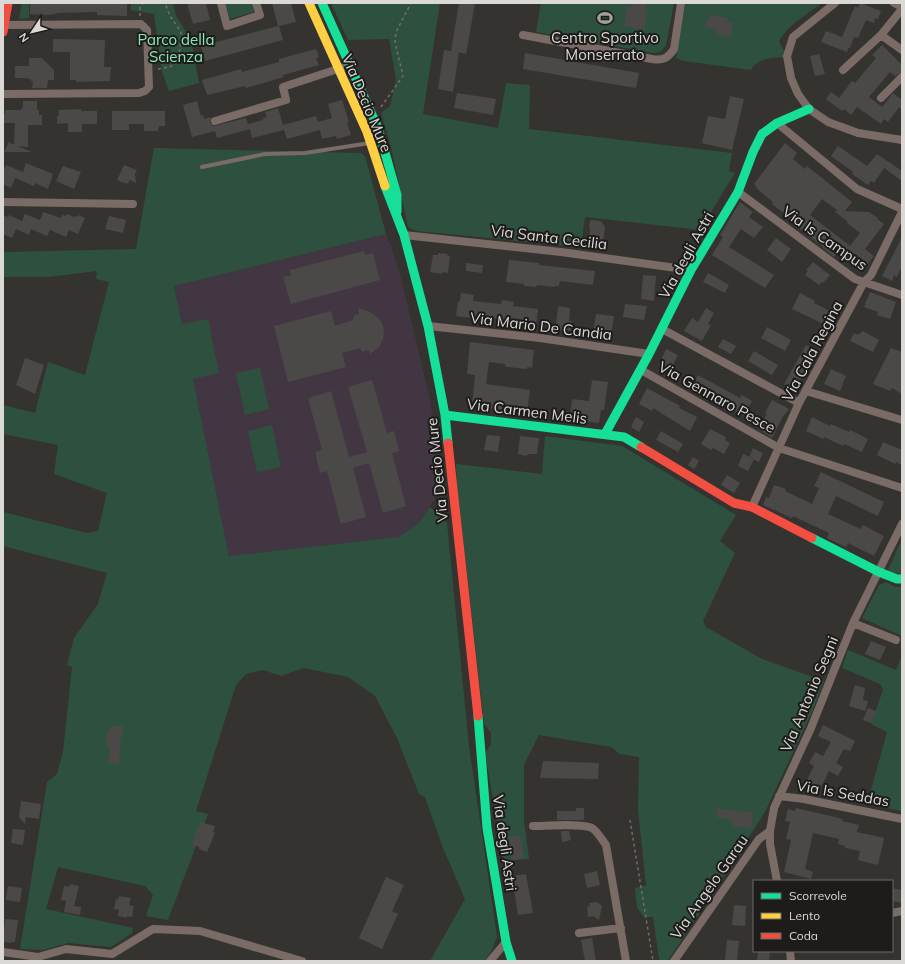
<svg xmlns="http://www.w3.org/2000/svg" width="905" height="964" font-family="Mulish,sans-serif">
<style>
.education{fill:#423642}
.green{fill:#2d513e}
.building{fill:#4b4947;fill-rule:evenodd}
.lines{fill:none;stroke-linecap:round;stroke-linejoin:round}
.path{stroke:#756c68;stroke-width:1.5;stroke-dasharray:3 3;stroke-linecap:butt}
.lane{stroke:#7a6b67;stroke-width:4}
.street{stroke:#7a6b67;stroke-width:8}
.fast{stroke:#16e098;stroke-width:9}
.slow{stroke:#ffcf43;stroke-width:9}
.jam{stroke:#f24e42;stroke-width:9}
.labels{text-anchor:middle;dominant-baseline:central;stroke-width:4;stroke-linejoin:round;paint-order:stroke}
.poi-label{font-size:15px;fill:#dad9d6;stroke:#1d1c1a}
.park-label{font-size:15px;fill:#8ae7b5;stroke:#1d1c1a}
.street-label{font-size:15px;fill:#dad9d6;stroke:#1d1c1a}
</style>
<rect width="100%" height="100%" fill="#353330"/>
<path class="education" d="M386,234L388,242H390L401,278L431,404L438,494L420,522L399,537L229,556L174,286Z"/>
<path class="green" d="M22,3H29V18L19,19Z
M131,3H173L176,16L191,40L199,83L169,91L162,72L154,14L131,10Z
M225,3H252L254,12L230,19Z
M331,3H440L423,114L498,128L506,83L530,85L529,129L732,153L729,171L735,173L700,230L585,217L581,247L416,231L408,227L391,147L381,113L390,106L396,80L389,39L348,40Z
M541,3H674L666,45C662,51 660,53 653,53L536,32Z
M685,3H822C807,14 788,25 779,41L784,51L783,57C770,58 758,58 751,70L684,61L676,58Z
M154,148L361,153L365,156L386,234L174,286L182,324L208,319L219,373L193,379L229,556L399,537L420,522L430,507L447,523L469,746L497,937L492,950L485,961H430L465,899L443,848L425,797L419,794L397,738L375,696L348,677L304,668L281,676L263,670L246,674L236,685L196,811L208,814L168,920L146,916L153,895L145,886L58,867L46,909L133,928L132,933L111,947L68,943L43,950L20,949L47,782L57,774L63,752L72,667L67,665L74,638L98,604L107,573L3,546V512L87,533L98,531L107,493L54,474L58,445L3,434V405L35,413L48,362L85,375L109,282L96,279L97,271L49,277H3V252L136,249Z
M260,368L269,409L245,415L236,373Z
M272,425L281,467L257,472L248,431Z
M545,436L622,446L736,515L720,541L735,553L703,621L706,627L762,659L824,681L812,712L766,810L743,847L669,959L666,961H661L659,959L653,917H644L637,908L635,888L646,885L638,810L639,757L620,754L611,747L539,735L524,765V821L529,859L504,861L485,754L491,744V733L484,724L457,484L456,464L542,474Z
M902,539V574L889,572L888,570Z
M886,582L895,587H902V636L862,618L879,585Z
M848,650L896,670L902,655V811L867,804L887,732L873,725L871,723L883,690L880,684L842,668Z"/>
<path class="building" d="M30,3H127V16L97,15V12L59,13L49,15L30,14Z
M187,3H206L210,20L193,24Z
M272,3H291L296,22L279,26L283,40L205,61L201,46L278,26Z
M459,3H475L466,54L459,52L453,92L438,89L444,50L451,51Z
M635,3H647L646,10H648L644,30L624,26L627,6L631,7L632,5H635Z
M860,3L881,11L878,19L875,18L874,23L866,20L858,38L854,37L850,48H848L847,52L821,42L826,31L842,37L855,6L858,8Z
M711,15L728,18L727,22L733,23L731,37L716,34L717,30L705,27L706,19H710Z
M53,39L105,40L104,67H111L110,81L76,82V80H70V52H53Z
M882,45L902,65V72L895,76L890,72L869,97L882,107L893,93L902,100V110L899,107L888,122L884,119L881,124L857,107L851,115L844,109L842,111L826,99L831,92L839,98L852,81L855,83L876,58L872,55Z
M316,49L319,57L316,58L319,65L283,75L284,77L246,88L245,86L207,95L202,80L241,69L242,72L279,62V59Z
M525,53L639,73L636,88L523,69Z
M819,54L825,74L815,76L810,56Z
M29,58H42L54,70V80H48L47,88H32L33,81H31V79H28V78H15V66H29Z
M457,93L496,99L493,115L454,108Z
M730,96L744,99L732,150L702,143L708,116L725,119Z
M342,100L349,122H347L351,135L337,139L336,136L322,139L320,130L287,139L284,130L252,138L250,129L217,138L215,131L192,137L183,105L197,101L201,116L203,115L204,119L211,117L210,123L214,126L246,118L248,124L263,120L262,119L267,117L265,112L278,108L283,125L316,116L318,122L332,118L328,104Z
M23,101H37V110H39V115H42V125H28V147L17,146L32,152H4L9,142L14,145L15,123H3V114H5V110H21V108H23Z
M81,109V111H97V124H82V132H68V123L57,124V116H59V110Z
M112,111H165V126H159L158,131H144V124H129V130H112Z
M785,143L797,153L793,159L805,169L807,166L852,202L845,211L869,212L878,218L877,219L884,224L865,249L874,256L864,269L854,261L853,263L838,252L834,257L823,248V247L789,220L790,218L772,204L773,202L756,188L757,187L754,184ZM822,199L838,211H834L848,222L847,223L860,233L850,246L810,215Z
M838,146L867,166L877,154L902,171V181L884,168L874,183L871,181L868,185L852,174L853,172L831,156Z
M26,163L53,174L48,189L35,183L34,186L15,178L11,188L3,184V171L6,165L23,172Z
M124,165L137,170L135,174L136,183L130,180L127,184L117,180Z
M63,166L81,172L74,189L56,181Z
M740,202L753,212L749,217L763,227L754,238L741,229L729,247L774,275L765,288L712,255L723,237L720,235Z
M43,212L61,218L62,215L66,216L67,214L74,217L75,216L77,217L79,215L85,218L78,234L69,230L66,237L50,230L47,236L31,229L29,235L16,229L12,238L3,234V215L8,217L9,215L22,221L25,214L40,220Z
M109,216L126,220L123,233L105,229Z
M590,220L601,221L605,227L603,242L589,241L590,229L589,227Z
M902,237V266L897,277L894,275L892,281L882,276Z
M776,238L791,249L782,262L767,250Z
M364,251L365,255L373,253L380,280L291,304L283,277L291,275L290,270Z
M438,253L448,254L447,256H450L448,273L442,272V274L430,272L433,255H438Z
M509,260L539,263V265L595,271L593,285L560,281L559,286H555V287L537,285L536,287L524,286V284L506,282Z
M813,262L830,275L823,283L822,282L819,285L805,275L808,271L806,270Z
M466,263L483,265L482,273L466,271Z
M708,273L729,285L725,293L703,282Z
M643,275L656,276L654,301L641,299Z
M870,292L896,302L890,319L877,315L878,312L864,307Z
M461,293L474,295L473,301L501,304L502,300L514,302L513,306L538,309L536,326L521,324V321L491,318L490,320L456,316L458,301H460Z
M800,293L815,301L814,303L828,310V312L831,314L826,325L792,309Z
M625,304L647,306L644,320L623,317Z
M558,306L570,308L569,321H572L571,331L558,330L559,326H556Z
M358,308L370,312L377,317L382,323L384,330L383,339L379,347L370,354L369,350L362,352L360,348L342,353L346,367L288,382L274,326L331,311L335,326L353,320V316L359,314Z
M706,308L714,313L708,324L711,325L702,341L684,331L692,318L698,322Z
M596,314L614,316L611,335L593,333Z
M767,327L791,340L785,351L761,338Z
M863,331L879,340L873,352L850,341L854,333L858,335Z
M723,339L736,346L731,354L718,347Z
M470,342L534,350L532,368L527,367V369L507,367L505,366V364L489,362L486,384L530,390L527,413L518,412V409L502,406V410L472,406L475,375L467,374Z
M806,345L816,350L795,390L784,384Z
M891,348L902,352V394L892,388L890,391L873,384Z
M666,349L678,355L670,371L659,365Z
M754,351L778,365L772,375L748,361Z
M25,358L44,365L35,394L16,385Z
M831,369L846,376L840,391L824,384Z
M698,375L740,398L742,395L752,401L744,416L717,402L718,400L692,386Z
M372,380L387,433L394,431L399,451L392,453L393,457L406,506L383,513L369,463L353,468L366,517L341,524L327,471L320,473L315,452L322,450L308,398L331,391L349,457L367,452L348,387Z
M592,380L608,382L604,410H601L599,423L577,420V424L570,423L572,399L589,401Z
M647,388L680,406L679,408L697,417L690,431L653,408L652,411L639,404Z
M772,400L789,409L782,418L772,438L758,429L767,414L765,413Z
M636,417L644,422L639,432L631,427Z
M812,417L830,426L831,424L849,432L850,430L868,439L862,452L844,444L843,446L824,437L823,439L806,431Z
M710,429L726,437L725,440L730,443L724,454L713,448L711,450L701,444Z
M661,431L683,444L678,452L656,440Z
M487,435L500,436L498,452L484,450Z
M520,436L539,438L537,454H529L526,456L518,454Z
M883,442L902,450V465L896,462L895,464L877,455Z
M753,448L763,453L759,462L749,457Z
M743,454L754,459L748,471L738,466Z
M693,457L699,461L694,469L688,465Z
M821,472L884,502L878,516L836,496L828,514L861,529L863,525L884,536L874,556L848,543L846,547L827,538L829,533L793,516L792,518L763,505L766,497L769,498L774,485L786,489L785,491L812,504L819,488L814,486Z
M727,475L740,483L734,493L721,485Z
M871,641L886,647L880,660L865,654Z
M855,685L865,688L863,700L868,701L865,711L849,706Z
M868,708L876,711L871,723L863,720Z
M823,725L855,741L850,751L844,749L836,763L843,767L838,776L829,771L819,791L805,784L814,766L809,763L815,752L823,756L831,742L818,736Z
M111,726H123L122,735H121L119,764L108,763L110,747L106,746L107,731H110Z
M543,761L599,763L598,779L540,778Z
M21,801L41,804L39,819L26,817L25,824L19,817Z
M576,808H584V820H557V811H576Z
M717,808L753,813L751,829L732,826L733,820L716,817Z
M796,808L843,819L842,821L859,825L857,832L884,838L878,865L858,860L860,851L845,848V846L838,844L839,839L813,833L805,869L813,872L811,879L784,872L791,840L786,839L790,822L785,821L788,809L795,811Z
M200,822L215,826L213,832L215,833L207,852L199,849V847L192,845Z
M13,829L25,830L23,845L11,843Z
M561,831H569L571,840L562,842Z
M520,835L524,858L512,860L508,837Z
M597,871L600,885L587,888L584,874Z
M526,874L533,913L518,915L512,876Z
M386,877L404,885L392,911L398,914L382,949L359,938Z
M70,884L79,886L74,906L81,907L80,915L64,912L66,901L61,900L64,886L69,887Z
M8,886L22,888L20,902L6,900Z
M892,888L902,890V903L892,901Z
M119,896L131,898L129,905L134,906L132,917L127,916V918L118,916L119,910L114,909L116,899L118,900Z
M597,902L602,906L599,920L593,916L588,917L587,907L590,906L589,903Z
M734,905L746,906L745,926L732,925Z
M5,919L18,920L15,942H11V943L3,942Z
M592,938L596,961H585L581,940Z
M727,940L739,941L737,961L725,960Z
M758,951H770L769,961H757Z"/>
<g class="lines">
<path class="path" d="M140,16V8L143,3
M158,69L170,67L178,58L180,49L181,32L170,16L165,3
M381,107L403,76L395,42L396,32L411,3
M630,820L653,961"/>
<path class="lane" d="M202,167L265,154L305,153L370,143"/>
<path class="street" d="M221,3L227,26L260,15L256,3
M835,3L793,37L787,56L791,78L798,94L809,109L828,122L858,133L902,140
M894,3L902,7
M523,35L652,59C663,61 668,58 674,49L681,3
M881,35L902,50
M843,70L881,35L902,9
M3,94L139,93L145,91L149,87L147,30L141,24L5,25
M881,98L902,77
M215,121L286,100L283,87L350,65
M777,123L857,189L902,209
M738,192L855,279L902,295
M3,202L133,204
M404,235L561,252L691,270
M428,326L540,338L649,354
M662,329L799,403
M641,370L779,448L902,488
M806,391L902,420
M752,507L799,403L864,282L871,275L902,212
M853,623L896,640
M779,796L804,799L902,819
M533,826C545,826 583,823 592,828C598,832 602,840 606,845L626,961
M777,881L770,844V831L774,808L811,728L853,623L902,524
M892,913L902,911
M579,933L621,928
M790,951L791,961
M3,952L38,957L66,949L112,954L153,929L200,931L302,961
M490,961L506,942
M674,961L759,839L770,831"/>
<path class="fast" d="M322,3L378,128L397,195V212
M385,186L404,235L428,326L445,415L448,443
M445,415L624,437L641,447
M605,434L649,354L691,270L738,192L753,152L762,134L777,123L809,109
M812,538L879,572L897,579H902
M478,716L487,828L506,942L512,961"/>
<path class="slow" d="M309,3L367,132L385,186"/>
<path class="jam" d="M3,32L8,3
M448,443L478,716
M641,447L734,503L752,507L812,538"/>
</g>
<defs>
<symbol id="stadium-bare" viewBox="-9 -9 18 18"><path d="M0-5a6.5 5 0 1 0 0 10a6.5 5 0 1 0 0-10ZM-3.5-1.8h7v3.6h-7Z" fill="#a09f9c" stroke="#1d1c1a" stroke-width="2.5" paint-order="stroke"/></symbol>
</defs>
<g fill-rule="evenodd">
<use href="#stadium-bare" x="594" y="7" width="22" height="22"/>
</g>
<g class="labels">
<g class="poi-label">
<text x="605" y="37">Centro Sportivo<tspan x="605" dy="17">Monserrato</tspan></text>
</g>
<g class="park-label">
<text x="176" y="39">Parco della<tspan x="176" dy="17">Scienza</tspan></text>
</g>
<g class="street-label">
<text transform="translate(367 103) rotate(67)">Via Decio Mure</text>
<text transform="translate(549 237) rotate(7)">Via Santa Cecilia</text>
<text transform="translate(825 238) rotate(35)">Via Is Campus</text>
<text transform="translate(686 255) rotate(-61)">Via degli Astri</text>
<text transform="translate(541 326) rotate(7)">Via Mario De Candia</text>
<text transform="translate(812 351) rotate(-62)">Via Cala Regina</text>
<text transform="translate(717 397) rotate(29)">Via Gennaro Pesce</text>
<text transform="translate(527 411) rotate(7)">Via Carmen Melis</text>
<text transform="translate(437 470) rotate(-96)">Via Decio Mure</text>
<text transform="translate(809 694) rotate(-67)">Via Antonio Segni</text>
<text transform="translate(843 793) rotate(10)">Via Is Seddas</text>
<text transform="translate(505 843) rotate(82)">Via degli Astri</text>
<text transform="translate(709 887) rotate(-55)">Via Angelo Garau</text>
</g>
</g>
<rect width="905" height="964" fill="none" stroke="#dad9d6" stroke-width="8"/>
<rect x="753" y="880" width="140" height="72" fill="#1d1c1a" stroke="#696865"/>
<rect x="761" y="893" width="20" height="6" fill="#16e098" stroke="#696865"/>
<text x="789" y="900" font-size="12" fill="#dad9d6">Scorrevole</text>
<rect x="761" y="913" width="20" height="6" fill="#ffcf43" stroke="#696865"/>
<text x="789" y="920" font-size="12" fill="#dad9d6">Lento</text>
<rect x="761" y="933" width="20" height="6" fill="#f24e42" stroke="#696865"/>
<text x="789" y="940" font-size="12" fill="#dad9d6">Coda</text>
<g transform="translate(32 32) rotate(235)" stroke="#1d1c1a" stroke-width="3" paint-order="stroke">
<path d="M0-3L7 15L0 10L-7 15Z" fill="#dad9d6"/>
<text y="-6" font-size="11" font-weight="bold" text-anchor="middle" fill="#dad9d6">N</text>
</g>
</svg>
